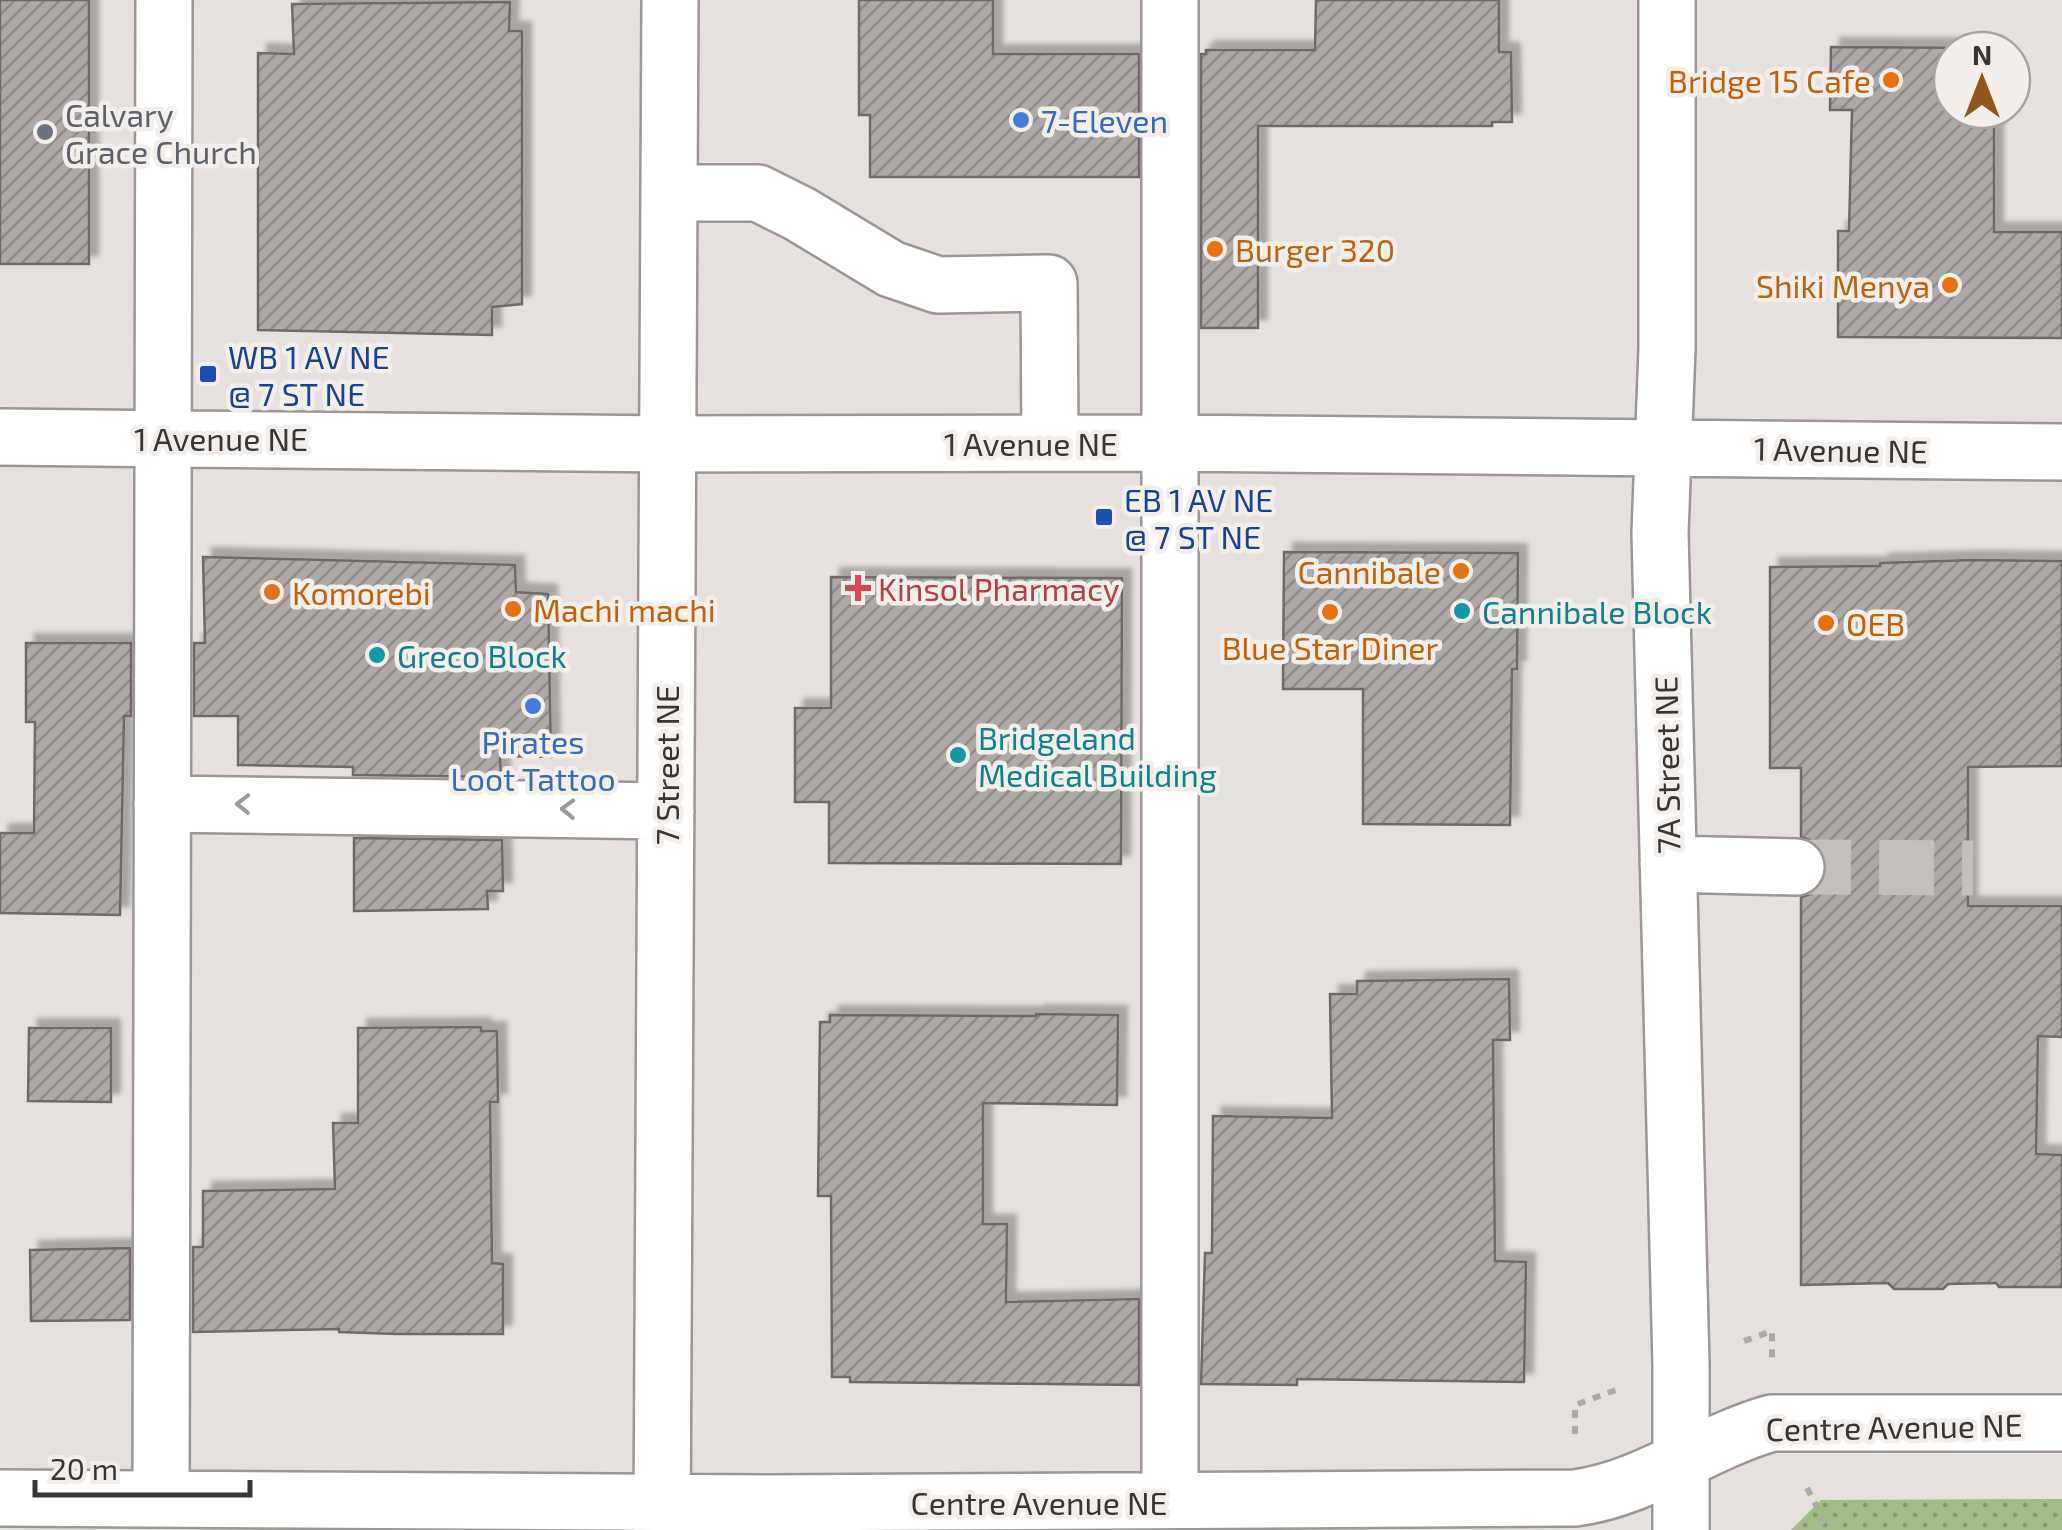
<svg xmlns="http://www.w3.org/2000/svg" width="2062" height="1530" font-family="'Exo 2',sans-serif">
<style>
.grass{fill:url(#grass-dots)}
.building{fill:url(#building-hatch);stroke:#706b68;stroke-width:2.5;filter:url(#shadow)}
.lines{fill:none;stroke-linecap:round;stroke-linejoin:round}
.minor-tunnel{stroke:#c3bfbc;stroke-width:55;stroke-dasharray:55 28;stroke-linecap:butt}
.minor-casing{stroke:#9c9794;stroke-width:60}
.path{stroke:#aeaaa8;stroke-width:6;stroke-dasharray:8 8;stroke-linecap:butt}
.minor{stroke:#fff;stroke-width:55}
.oneway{stroke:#9c9a9a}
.food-dot{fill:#e8710a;stroke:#f4eeeb;stroke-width:4}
.shop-dot{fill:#3f7fe0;stroke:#f4eeeb;stroke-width:4}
.worship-dot{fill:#6b7280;stroke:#f4eeeb;stroke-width:4}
.transit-dot{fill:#1a4fb4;stroke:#f4eeeb;stroke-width:4}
.health-dot{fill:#e0444e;stroke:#f4eeeb;stroke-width:4}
.culture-dot{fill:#0f9aa8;stroke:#f4eeeb;stroke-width:4}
.labels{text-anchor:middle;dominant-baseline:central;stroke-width:9;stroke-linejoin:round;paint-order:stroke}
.food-label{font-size:32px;fill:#c56008;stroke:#f4eeeb;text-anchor:start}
.worship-label{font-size:32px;fill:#5b616d;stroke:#f4eeeb;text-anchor:start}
.shop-label{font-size:32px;fill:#366cbe;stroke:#f4eeeb;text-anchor:start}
.transit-label{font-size:32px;fill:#164399;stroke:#f4eeeb;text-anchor:start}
.street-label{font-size:32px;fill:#383635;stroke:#f4eeeb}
.health-label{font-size:32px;fill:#be3a42;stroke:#f4eeeb;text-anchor:start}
.culture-label{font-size:32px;fill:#0d838f;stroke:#f4eeeb;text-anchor:start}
</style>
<defs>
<pattern id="grass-dots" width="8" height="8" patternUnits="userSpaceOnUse" patternTransform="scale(2.5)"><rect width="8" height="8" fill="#a0bd86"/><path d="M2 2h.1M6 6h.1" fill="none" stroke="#839a6e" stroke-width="1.8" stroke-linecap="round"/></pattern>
<pattern id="building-hatch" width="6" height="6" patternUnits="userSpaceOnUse" patternTransform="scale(2.5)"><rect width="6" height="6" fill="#aea9a6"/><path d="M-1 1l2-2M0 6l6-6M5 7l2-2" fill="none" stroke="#8f8a88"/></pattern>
<filter id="shadow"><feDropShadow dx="9" dy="-9" stdDeviation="2.5" flood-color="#0004"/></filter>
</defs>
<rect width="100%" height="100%" fill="#e6e1de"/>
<path class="grass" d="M2062,1499V1530H1791L1821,1500Z"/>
<path class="building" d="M0,0H89V264H0Z
M859,0H993V54H1139V177H870V115H859Z
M1316,0H1499V52H1511L1512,122H1492V126H1258V328H1201V54H1206V50H1315Z
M510,2L509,31H522V304L492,307V335L258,330V53L294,54L292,4Z
M1831,47L1990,48L1952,50V110H1994V232H2062V338L1838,337V231H1849L1852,110H1830Z
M1284,552L1518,553L1517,669H1512L1510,825L1363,824V689H1283Z
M203,557L515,565L516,592L548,594L551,757L500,756L501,777L353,775V767L238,765V716H194V643H205Z
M1973,560L2062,561V766L1968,767V906H2062V1037L2038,1036L2036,1154L2062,1155V1287H1999L1996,1283L1948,1284L1943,1289H1894L1888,1283L1801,1285V897L1812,894L1822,884L1827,867L1823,851L1813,841L1801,837V768H1770V567L1880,566V563Z
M831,577L1122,578L1121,864L829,863V802H795V708H831Z
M26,643H131V716H124L120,915L0,913V833H34L35,722H26Z
M354,838L502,840L503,891H487L488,909L354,911Z
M1509,979L1510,1040H1493L1495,1261L1526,1262L1524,1382L1297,1379V1385L1201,1384L1205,1253H1212L1213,1116L1332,1118L1330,994H1357V981Z
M1036,1014L1118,1015L1117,1105L983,1103V1224H1007L1006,1302L1139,1299V1385L850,1382V1377H832L831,1196H818L820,1022H830V1015L1036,1016Z
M481,1027V1031H497L498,1102H490L492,1263L503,1264V1334H397L339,1332V1329L193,1332V1247H203V1191L335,1189L333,1123H358V1028Z
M29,1028H111V1102L28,1101Z
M130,1248V1320L31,1321L30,1250Z"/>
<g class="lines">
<path class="minor-tunnel" d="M1796,867L1973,868"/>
<defs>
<path id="minor" d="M1667,0V349L1660,533L1681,1365V1530
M670,193H758L800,214L891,269L938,285L1049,283L1050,443
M0,437L668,444L1172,443L2062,452
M162,804L666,811
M1668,864L1796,867
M161,1497L164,0
M0,1498L772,1503L1575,1498C1645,1489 1704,1442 1772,1423H2062
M1170,1501V0
M662,1530L670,0"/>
</defs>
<use href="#minor" class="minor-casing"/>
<path class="path" d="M1744,1341L1772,1331V1359
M1575,1434V1405L1616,1390
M1807,1488L1829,1530"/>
<use href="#minor" class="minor"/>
</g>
<defs><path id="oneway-chevron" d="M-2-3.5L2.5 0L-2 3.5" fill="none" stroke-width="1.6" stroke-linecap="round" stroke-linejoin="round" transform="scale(2.5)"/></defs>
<g class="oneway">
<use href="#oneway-chevron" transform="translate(243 804) rotate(-179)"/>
<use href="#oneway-chevron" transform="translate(568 809) rotate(-179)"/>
</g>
<g class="food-dot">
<circle cx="1891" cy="80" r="10"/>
<circle cx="1215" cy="249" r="10"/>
<circle cx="1950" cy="285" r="10"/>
<circle cx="1461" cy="571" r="10"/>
<circle cx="272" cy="592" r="10"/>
<circle cx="513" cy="609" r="10"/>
<circle cx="1330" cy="612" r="10"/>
<circle cx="1826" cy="623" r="10"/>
</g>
<g class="shop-dot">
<circle cx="1021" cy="120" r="10"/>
<circle cx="533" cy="706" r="10"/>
</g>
<circle class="worship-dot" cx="45" cy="132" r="10"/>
<g class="transit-dot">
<rect x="198" y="364" width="20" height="20" rx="5"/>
<rect x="1094" y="507" width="20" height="20" rx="5"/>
</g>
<path class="health-dot" d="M853 573h10v10h10v10h-10v10h-10v-10h-10v-10h10z"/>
<g class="culture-dot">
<circle cx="1462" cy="611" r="10"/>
<circle cx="377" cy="655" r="10"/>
<circle cx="958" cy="755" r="10"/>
</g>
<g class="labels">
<g class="food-label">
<text x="1871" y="80" text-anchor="end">Bridge 15 Cafe</text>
<text x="1235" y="249">Burger 320</text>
<text x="1930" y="285" text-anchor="end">Shiki Menya</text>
<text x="1441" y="571" text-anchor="end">Cannibale</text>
<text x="292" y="592">Komorebi</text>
<text x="533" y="609">Machi machi</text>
<text x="1846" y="623">OEB</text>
<text x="1330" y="647" text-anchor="middle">Blue Star Diner</text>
</g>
<g class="worship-label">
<text x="65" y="114">Calvary<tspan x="65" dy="37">Grace Church</tspan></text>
</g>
<g class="shop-label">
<text x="1041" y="120">7-Eleven</text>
<text x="533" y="741" text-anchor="middle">Pirates<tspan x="533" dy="37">Loot Tattoo</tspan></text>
</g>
<g class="transit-label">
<text x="228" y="356">WB 1 AV NE<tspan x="228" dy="37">@ 7 ST NE</tspan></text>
<text x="1124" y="499">EB 1 AV NE<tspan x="1124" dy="37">@ 7 ST NE</tspan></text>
</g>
<g class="street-label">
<text x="221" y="438">1 Avenue NE</text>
<text x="1031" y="443">1 Avenue NE</text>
<text transform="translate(1841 449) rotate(1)">1 Avenue NE</text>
<text transform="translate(666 765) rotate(-90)">7 Street NE</text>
<text transform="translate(1666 765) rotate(-91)">7A Street NE</text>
<text transform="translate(1894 1426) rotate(-1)">Centre Avenue NE</text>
<text x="1039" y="1502">Centre Avenue NE</text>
</g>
<g class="health-label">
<text x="878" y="588">Kinsol Pharmacy</text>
</g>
<g class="culture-label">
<text x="1482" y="611">Cannibale Block</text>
<text x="397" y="655">Greco Block</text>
<text x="978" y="737">Bridgeland<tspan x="978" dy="37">Medical Building</tspan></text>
</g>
</g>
<g transform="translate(1982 80)"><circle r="48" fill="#f4eeeb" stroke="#a9a4a2" stroke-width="2.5"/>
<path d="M0-8L18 38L0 25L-18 38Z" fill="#93551b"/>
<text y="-15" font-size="28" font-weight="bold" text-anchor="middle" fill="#383635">N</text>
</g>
<path d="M35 1480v15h215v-15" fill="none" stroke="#383635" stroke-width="5"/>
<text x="50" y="1480" font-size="30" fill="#383635" stroke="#f4eeeb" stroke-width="8" paint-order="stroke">20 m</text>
</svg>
